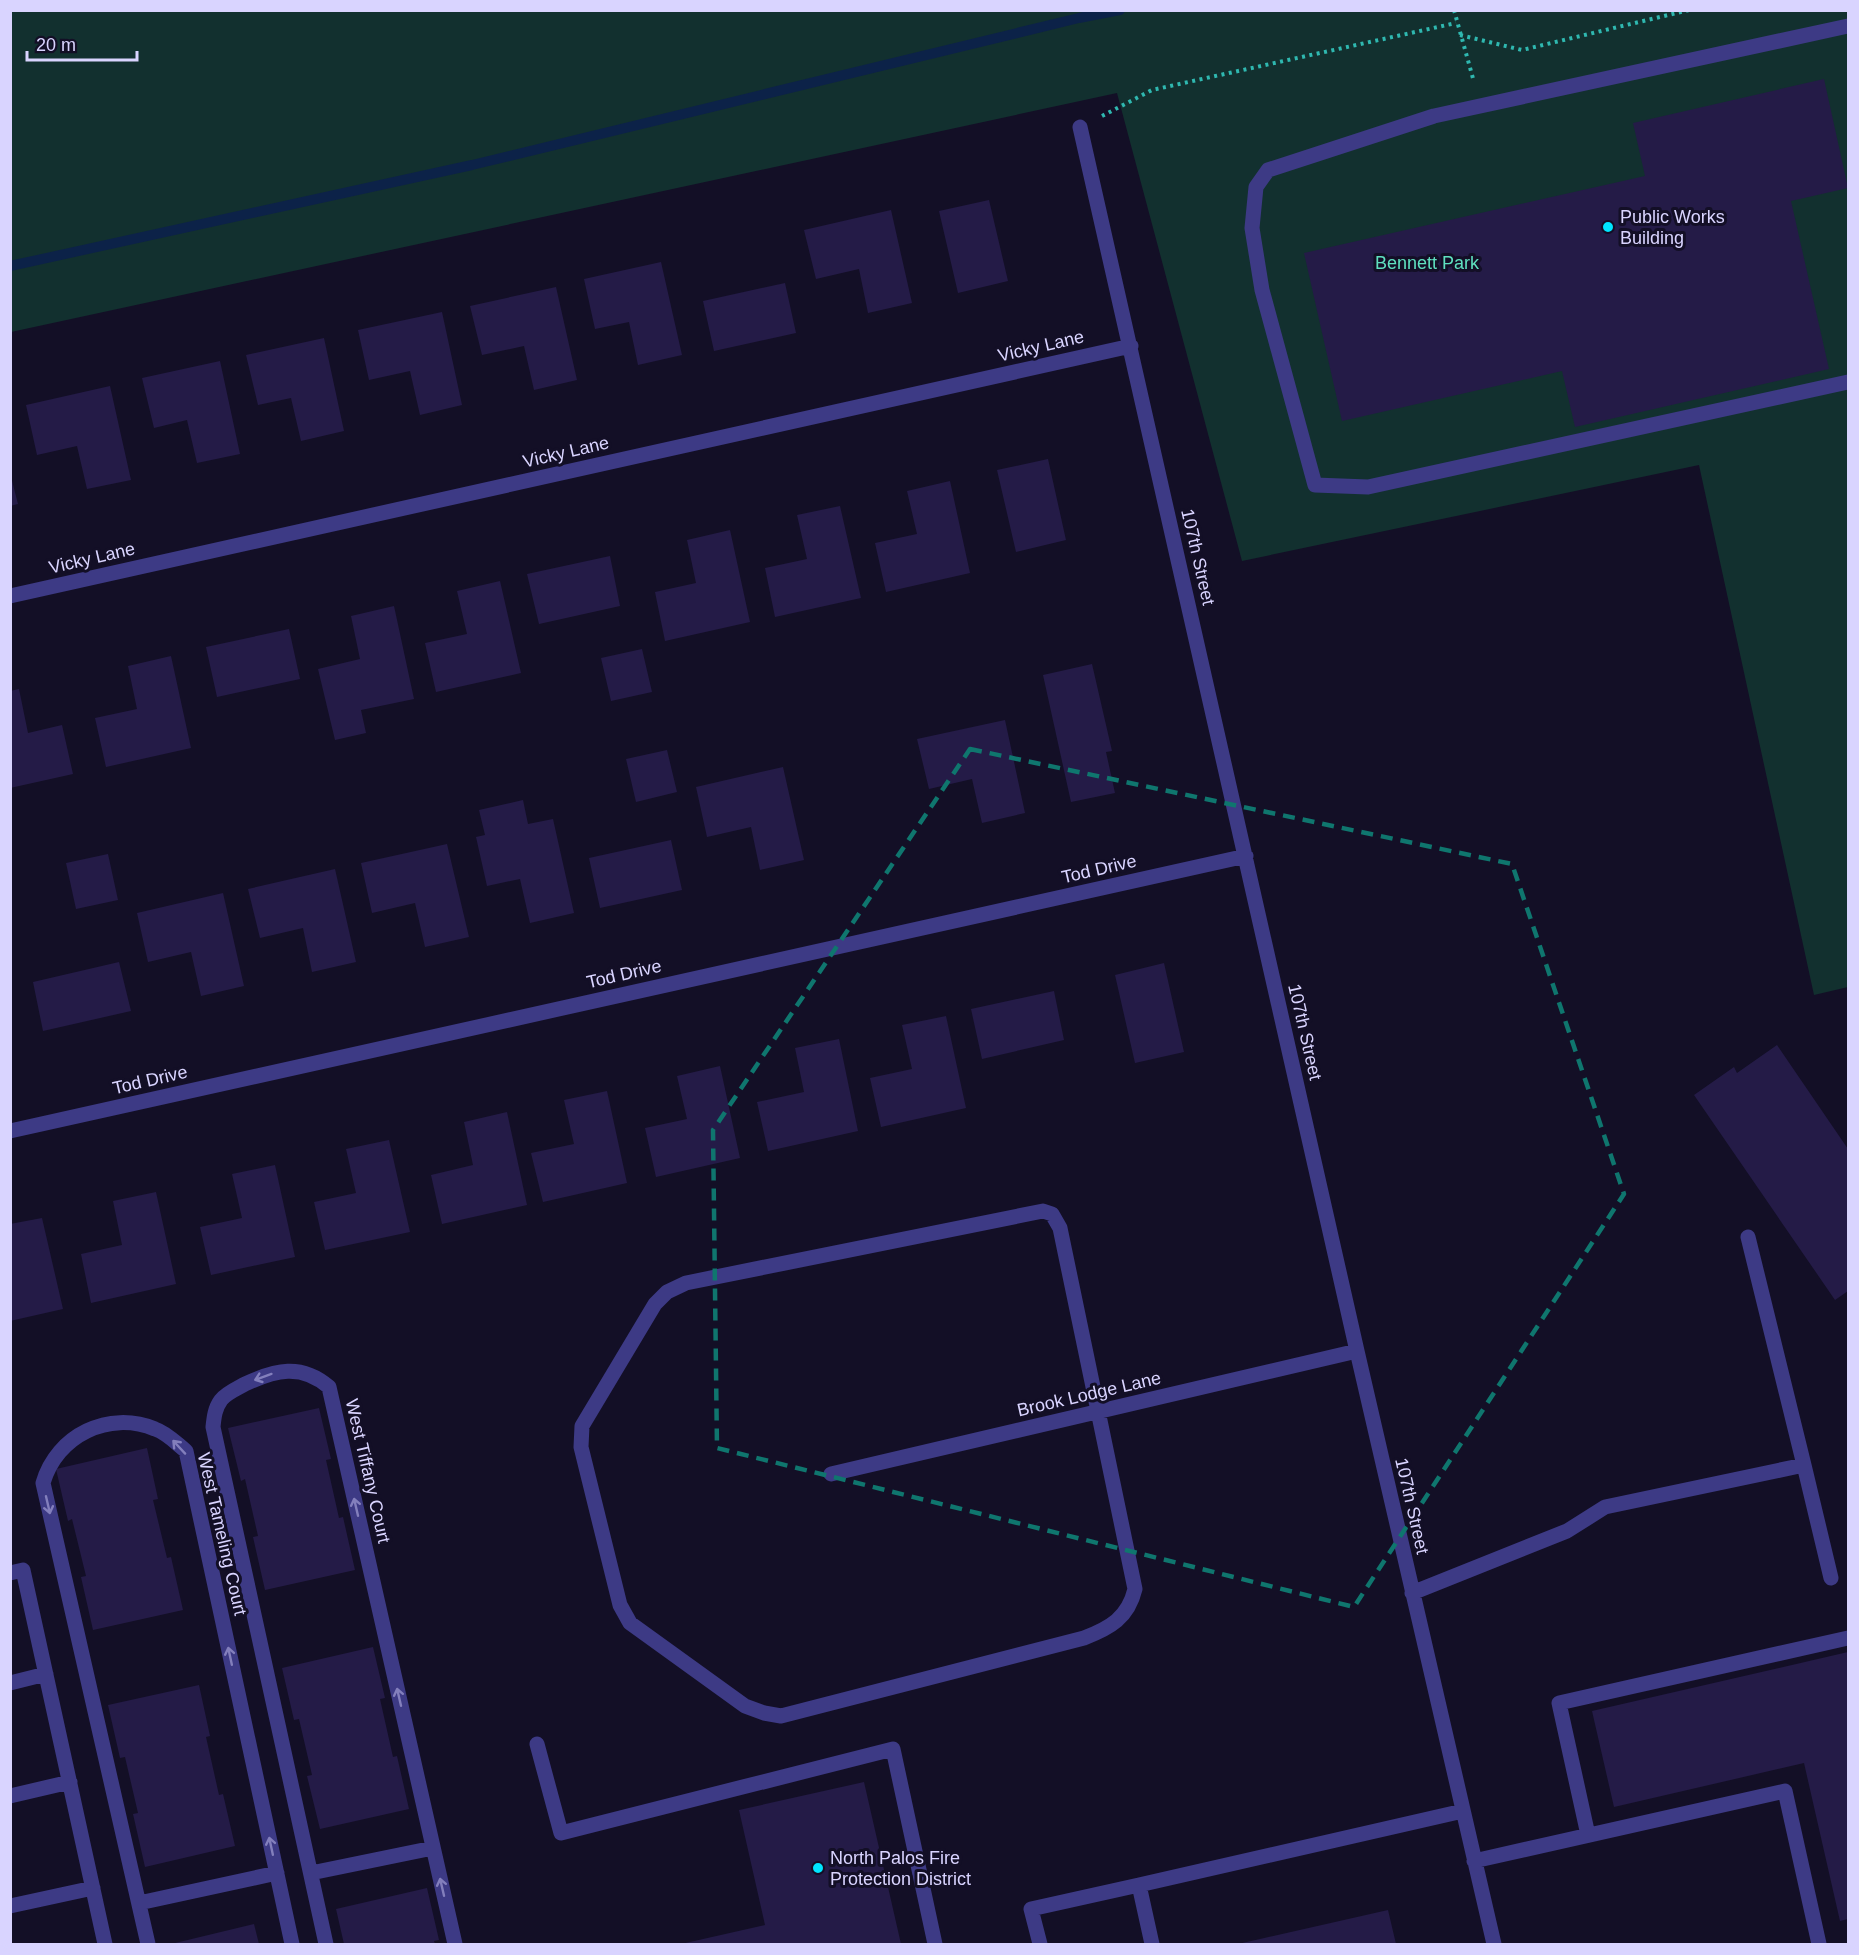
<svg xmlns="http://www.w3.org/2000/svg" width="1859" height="1955" font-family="Helvetica,sans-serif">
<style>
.green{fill:#12302f}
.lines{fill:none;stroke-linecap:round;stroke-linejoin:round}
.stream{stroke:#0c2248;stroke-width:10}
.building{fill:#241b47}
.path{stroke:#2fb8b0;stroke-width:4;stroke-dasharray:3 4.5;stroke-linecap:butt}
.minor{stroke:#3d3a85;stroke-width:15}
.oneway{stroke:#837fbc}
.marked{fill:none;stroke:#0f766e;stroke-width:4.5;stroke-dasharray:12 8;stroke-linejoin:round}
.poi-dot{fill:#00e5ff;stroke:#130f26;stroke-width:2}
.labels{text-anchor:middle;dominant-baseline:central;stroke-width:6;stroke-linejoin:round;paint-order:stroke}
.poi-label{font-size:18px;fill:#d9d4ff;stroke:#130f26;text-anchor:start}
.park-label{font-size:18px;fill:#5fe0c0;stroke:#130f26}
.street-label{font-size:18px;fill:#d9d4ff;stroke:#130f26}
</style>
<rect width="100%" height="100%" fill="#130f26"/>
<path class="green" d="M10,11H1848V987L1814,995L1699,465L1242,561L1117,93L11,332Z"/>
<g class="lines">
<path class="stream" d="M10,266L472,165L1079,18L1120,10"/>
</g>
<path class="building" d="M1824,79L1848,188L1791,201L1829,369L1575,427L1562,371L1342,421L1304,253L1645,176L1633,123Z
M989,200L1008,281L958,293L939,211Z
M891,210L912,303L868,313L859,269L816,279L804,230Z
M661,262L682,355L638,365L629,322L595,329L584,279Z
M785,283L796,333L714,351L703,301Z
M556,287L577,380L534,390L524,346L482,355L470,306Z
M442,312L462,405L420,415L410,371L369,380L358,330Z
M324,338L344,431L301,441L291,398L258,405L246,355Z
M220,361L240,454L197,463L187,420L154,428L142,378Z
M110,386L131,480L87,489L77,446L37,455L26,405Z
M1048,459L1066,540L1016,552L997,470Z
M10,473L18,504L10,506Z
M950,481L970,573L886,592L875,543L917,534L907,491Z
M840,506L861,598L775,617L765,568L807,559L797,515Z
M730,530L750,622L665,641L655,592L696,583L687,540Z
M610,556L620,606L539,624L527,574Z
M500,581L521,673L436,692L425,643L467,634L457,591Z
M394,606L414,699L361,710L366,733L335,740L318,669L360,659L351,616Z
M289,629L300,679L217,697L206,647Z
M642,649L652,692L611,701L601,658Z
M171,656L191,748L106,767L95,718L137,709L128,666Z
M1092,664L1112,751L1106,752L1115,793L1071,802L1043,675Z
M19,689L28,733L62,725L73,774L10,788V691Z
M1005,720L1025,813L982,823L972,779L929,789L917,739Z
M667,750L677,792L636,802L626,759Z
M783,767L804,860L760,870L751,827L707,837L696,787Z
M523,800L528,824L553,819L574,913L530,923L520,879L487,886L476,837L485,835L479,810Z
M671,840L682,890L600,908L589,858Z
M447,844L469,937L425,947L415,903L372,913L361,863Z
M108,854L118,900L76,909L66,863Z
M335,869L356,962L312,972L303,928L260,938L248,889Z
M223,893L244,986L201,996L191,952L148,962L137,913Z
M119,962L131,1011L43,1031L33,982Z
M1164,963L1184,1052L1135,1063L1115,975Z
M1054,991L1064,1040L982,1059L971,1009Z
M946,1016L966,1108L881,1127L870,1078L912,1069L902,1025Z
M839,1039L858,1131L768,1151L757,1102L804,1092L795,1048Z
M1777,1045L1848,1149V1291L1835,1300L1694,1095L1734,1067L1737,1073Z
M720,1066L740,1158L656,1177L645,1128L687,1119L677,1076Z
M607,1091L627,1183L543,1202L531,1153L574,1144L564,1100Z
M507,1112L527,1205L442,1224L431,1175L473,1165L464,1122Z
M389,1140L410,1232L325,1250L314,1202L356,1193L346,1149Z
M275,1165L295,1257L211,1275L200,1227L242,1218L232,1174Z
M156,1192L176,1284L91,1303L81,1254L122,1245L113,1201Z
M42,1218L63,1309L10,1321V1224Z
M319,1408L331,1459L326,1460L339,1518L343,1517L355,1570L265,1590L253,1537L258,1536L245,1479L241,1481L228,1428Z
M147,1448L158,1499L153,1500L167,1558L171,1557L183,1610L93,1630L81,1577L86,1576L72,1519L68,1521L56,1469Z
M373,1647L385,1698L380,1699L393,1757L397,1756L409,1809L320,1829L307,1776L312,1775L299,1719L294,1720L282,1668Z
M1848,1652V1919L1840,1921L1804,1763L1614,1807L1592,1711Z
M199,1685L210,1736L206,1737L219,1795L223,1794L235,1846L145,1867L133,1814L138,1813L125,1757L120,1758L108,1705Z
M864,1782L901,1944H681L765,1925L739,1810Z
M427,1888L439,1940L434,1941L435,1944H344L336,1909Z
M1388,1910L1396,1944H1238Z
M254,1924L259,1944H171Z"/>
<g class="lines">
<path class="path" d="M1454,10L1474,82
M1460,35L1522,50L1689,10
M1102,116L1152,90L1456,23"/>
<path class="minor" d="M1848,26L1434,116L1268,170L1256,187L1252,228L1262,290L1315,485L1368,487L1848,382
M1080,127L1357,1351L1494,1944
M10,596L1131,346
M10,1131L1246,856
M1043,1211L1052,1214L1060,1228L1135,1589C1128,1618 1110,1628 1084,1638L781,1716L764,1713L745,1706L630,1623L620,1605L581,1447L582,1426L655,1304L667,1292L686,1283Z
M1804,1465L1831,1578
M831,1474L1357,1351
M10,1573L23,1570L105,1944
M1412,1593L1567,1531L1605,1507L1804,1465L1748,1237
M10,1683L46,1674
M537,1744L561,1833L893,1749L935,1944
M10,1796L70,1782
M1588,1835L1559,1703L1848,1638
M1474,1861L1785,1791L1819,1944
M311,1873L433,1848
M1139,1885L1463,1811
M139,1903L277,1873
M10,1906L93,1888
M148,1944L43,1483C57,1435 109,1410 155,1429C167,1433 176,1443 186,1451L292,1944
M326,1944L213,1427C214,1417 215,1408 221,1400C226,1393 238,1388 245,1384C275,1370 301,1363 329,1387L455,1944
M1040,1944L1031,1909L1139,1885L1152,1944"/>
</g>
<defs><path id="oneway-shaft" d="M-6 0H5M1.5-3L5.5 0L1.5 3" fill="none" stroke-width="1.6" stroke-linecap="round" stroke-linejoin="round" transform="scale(1.5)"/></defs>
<g class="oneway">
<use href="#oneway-shaft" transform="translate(263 1377) rotate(160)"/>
<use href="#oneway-shaft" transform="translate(179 1447) rotate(-133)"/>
<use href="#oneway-shaft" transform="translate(48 1505) rotate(77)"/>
<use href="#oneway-shaft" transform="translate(356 1507) rotate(-103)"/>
<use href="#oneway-shaft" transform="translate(230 1656) rotate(-102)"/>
<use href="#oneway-shaft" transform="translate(399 1697) rotate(-103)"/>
<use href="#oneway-shaft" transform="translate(271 1846) rotate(-102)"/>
<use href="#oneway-shaft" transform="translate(442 1887) rotate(-103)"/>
</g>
<path class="marked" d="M970,749L1512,864L1624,1194L1354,1607L717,1448L713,1130Z"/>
<g class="poi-dot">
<circle cx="1608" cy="227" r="6"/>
<circle cx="818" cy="1868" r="6"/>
</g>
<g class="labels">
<g class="poi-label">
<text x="1620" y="217">Public Works<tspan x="1620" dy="21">Building</tspan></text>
<text x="830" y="1858">North Palos Fire<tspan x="830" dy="21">Protection District</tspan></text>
</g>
<g class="park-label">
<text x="1427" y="263">Bennett Park</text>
</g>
<g class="street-label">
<text transform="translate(1041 346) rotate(-13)">Vicky Lane</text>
<text transform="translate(566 452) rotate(-13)">Vicky Lane</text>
<text transform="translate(1198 557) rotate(77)">107th Street</text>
<text transform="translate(92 558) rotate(-13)">Vicky Lane</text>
<text transform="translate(1099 869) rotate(-13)">Tod Drive</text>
<text transform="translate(624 974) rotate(-13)">Tod Drive</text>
<text transform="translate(1305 1032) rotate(77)">107th Street</text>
<text transform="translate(150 1080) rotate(-13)">Tod Drive</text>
<text transform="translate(1089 1394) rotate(-13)">Brook Lodge Lane</text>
<text transform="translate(368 1471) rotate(77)">West Tiffany Court</text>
<text transform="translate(1412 1506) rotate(77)">107th Street</text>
<text transform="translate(222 1534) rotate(77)">West Tameling Court</text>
</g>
</g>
<rect width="1859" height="1955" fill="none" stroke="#d9d4ff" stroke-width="24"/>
<path d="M27 51v9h110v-9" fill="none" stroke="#d9d4ff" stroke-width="3"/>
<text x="36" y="51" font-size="18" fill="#d9d4ff" stroke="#130f26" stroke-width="4.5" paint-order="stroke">20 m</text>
</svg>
